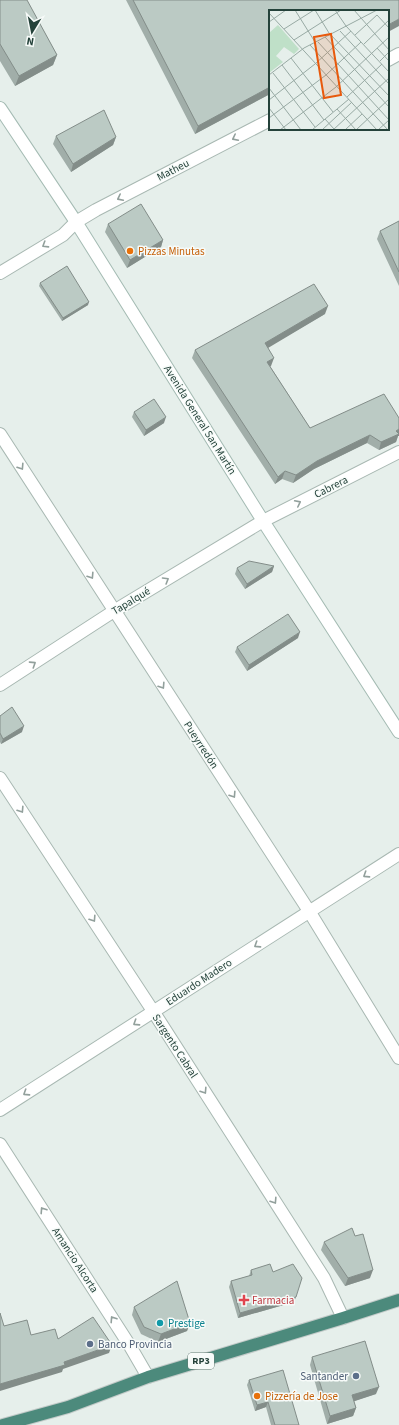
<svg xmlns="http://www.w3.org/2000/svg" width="399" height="1425" font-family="'Source Sans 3',sans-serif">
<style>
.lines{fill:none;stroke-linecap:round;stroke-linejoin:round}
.minor-casing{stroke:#a8b8b2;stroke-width:14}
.secondary-casing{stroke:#a4bbb3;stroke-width:14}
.trunk-casing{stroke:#c2cac8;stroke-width:14}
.minor{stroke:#fff;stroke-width:12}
.secondary{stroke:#fff;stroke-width:12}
.trunk{stroke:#4c8a7c;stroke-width:12}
.wall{fill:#a1aea9}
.shaded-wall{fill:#838d89}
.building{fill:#bbcac4;stroke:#838d89}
.oneway{stroke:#92a09c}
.food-dot{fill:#e8710a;stroke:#f7fbf9;stroke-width:1.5}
.health-dot{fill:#e0444e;stroke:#f7fbf9;stroke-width:1.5}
.culture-dot{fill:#0f9aa8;stroke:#f7fbf9;stroke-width:1.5}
.service-dot{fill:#5c6f8a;stroke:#f7fbf9;stroke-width:1.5}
.labels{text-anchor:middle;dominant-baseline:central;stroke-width:3;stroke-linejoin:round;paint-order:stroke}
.shield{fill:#f7fbf9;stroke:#637a73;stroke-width:1}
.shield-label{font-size:10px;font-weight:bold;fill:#24423a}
.street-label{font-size:11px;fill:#24423a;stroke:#f7fbf9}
.food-label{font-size:11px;fill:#c56008;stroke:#f7fbf9;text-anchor:start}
.health-label{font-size:11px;fill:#be3a42;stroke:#f7fbf9;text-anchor:start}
.culture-label{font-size:11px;fill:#0d838f;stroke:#f7fbf9;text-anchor:start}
.service-label{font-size:11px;fill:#4e5e75;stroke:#f7fbf9;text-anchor:start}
.inset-road{fill:none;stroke:#98aaa4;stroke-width:1}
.view{fill:#e8590c;fill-opacity:0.15;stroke:#e8590c;stroke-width:2}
.inset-edge{fill:none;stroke:#24423a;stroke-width:2}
</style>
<rect width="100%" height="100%" fill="#e6efeb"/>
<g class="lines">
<defs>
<path id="minor" d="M388,60L399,54
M0,273L63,235L76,222L96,210L270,120
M0,434L309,911L399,1058
M0,685L114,611L263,521L399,452
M0,778L153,1011L324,1278L343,1318
M0,1110L399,854
M0,1144L130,1346L148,1377"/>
<path id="secondary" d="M0,108L76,222L263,521L399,732"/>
<path id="trunk" d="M3,1425L68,1407L148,1377L343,1318L399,1300"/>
</defs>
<use href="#minor" class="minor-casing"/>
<use href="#secondary" class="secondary-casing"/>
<use href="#trunk" class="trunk-casing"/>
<use href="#minor" class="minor"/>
<use href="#secondary" class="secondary"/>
<use href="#trunk" class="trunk"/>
</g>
<path class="wall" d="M0,0L27,1L57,55L53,65L15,86L0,61Z
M126,0H399L270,11V94L195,134Z
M56,136L116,137L113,145L71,172L53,144Z
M399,221V286L377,239L380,231Z
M108,224L163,240L161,247L127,268L105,232Z
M40,283L88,305L62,321L39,286Z
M325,314L268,347L271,366H270L310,428L399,418V436H398L396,442L379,450L367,443L314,469L293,483L282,479L275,484L192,358L195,350Z
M134,412L164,423L144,436L132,417Z
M274,566L272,572L245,589L235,574L237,568Z
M298,638L247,671L235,652L237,647Z
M0,716L22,732L1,744L0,742Z
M324,1242L370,1278L345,1286L321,1250Z
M251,1270L273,1272L294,1302L238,1318L229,1287L231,1281L249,1276Z
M134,1307L190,1323L187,1331L158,1342L141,1334L132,1315Z
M312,1357L376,1394L354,1401L356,1408L353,1416L327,1424L310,1365Z
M249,1380L299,1425H271L266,1407L255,1411L247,1385Z"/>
<path class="shaded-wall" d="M399,19V26L388,32V25Z
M57,55L53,65L15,86L19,76Z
M270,87V94L195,134L198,126Z
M116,137L113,145L71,172L73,164Z
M163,240L161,247L127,268L130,260Z
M89,302L88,305L62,321L63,318Z
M328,306L325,314L263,351L265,343Z
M274,358L271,366L264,370L267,362Z
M166,417L164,423L144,436L146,430Z
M399,429V436H398L396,442L379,450L381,442Z
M370,435L367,443L314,469L293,483L296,475L317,461Z
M285,471L282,479L275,484L278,477Z
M274,566L272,572L245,589L247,584Z
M300,632L298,638L247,671L249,665Z
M24,726L22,732L1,744L3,739Z
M373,1270L370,1278L345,1286L348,1278Z
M296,1297L294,1302L238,1318L240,1313Z
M190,1323L187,1331L158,1342L161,1334Z
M112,1345L109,1353L63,1369L62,1372L0,1391V1384Z
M379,1387L376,1394L349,1403L352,1395Z
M268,1402L266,1407L255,1411L257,1405Z
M356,1408L353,1416L327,1424L330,1416Z"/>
<path class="building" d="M0,0H27L57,55L19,76L0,44Z
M133,0H399V19L388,25V11H270V87L198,126Z
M104,110L116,137L73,164L56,136Z
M141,204L163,240L130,260L108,224Z
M399,221V272L380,231Z
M67,266L89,302L63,318L40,283Z
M314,284L328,306L265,343L274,358L267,362L310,428L384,394L399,418V429L396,431L399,434L381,442L370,435L317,461L296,475L285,471L278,477L195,350Z
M154,399L166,417L146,430L134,412Z
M249,561L274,566L247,584L237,568Z
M288,614L300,632L249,665L237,647Z
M12,707L24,726L3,739L0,733V716Z
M352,1228L355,1236L363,1234L373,1270L348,1278L324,1242Z
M270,1264L273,1272L293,1264L302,1278L296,1297L240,1313L231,1281L252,1275L251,1270Z
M177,1281L190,1323L161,1334L144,1327L134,1307Z
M0,1313L4,1326L27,1320L31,1335L55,1329L58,1339L93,1317L112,1345L64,1362L65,1365L0,1384Z
M365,1341L379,1387L352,1395L356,1408L330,1416L312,1357Z
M283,1370L299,1425H275L268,1402L257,1405L249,1380Z"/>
<defs><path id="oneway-chevron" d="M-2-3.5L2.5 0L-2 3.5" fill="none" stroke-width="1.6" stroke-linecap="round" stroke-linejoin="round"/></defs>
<g class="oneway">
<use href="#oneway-chevron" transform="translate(235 138) rotate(153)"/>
<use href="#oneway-chevron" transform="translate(120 198) rotate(153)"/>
<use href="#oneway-chevron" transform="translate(45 245) rotate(148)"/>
<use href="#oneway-chevron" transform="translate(21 467) rotate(57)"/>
<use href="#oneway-chevron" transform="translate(298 503) rotate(-27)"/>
<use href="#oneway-chevron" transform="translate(91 576) rotate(57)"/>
<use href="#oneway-chevron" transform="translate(166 580) rotate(-31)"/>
<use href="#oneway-chevron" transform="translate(33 664) rotate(-33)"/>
<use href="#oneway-chevron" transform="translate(162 686) rotate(57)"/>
<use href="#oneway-chevron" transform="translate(233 795) rotate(57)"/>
<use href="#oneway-chevron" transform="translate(21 810) rotate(57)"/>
<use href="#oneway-chevron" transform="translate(366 875) rotate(147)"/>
<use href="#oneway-chevron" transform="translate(93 919) rotate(57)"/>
<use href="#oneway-chevron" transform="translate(257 945) rotate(147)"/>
<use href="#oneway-chevron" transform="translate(136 1023) rotate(147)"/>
<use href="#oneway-chevron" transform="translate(204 1091) rotate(57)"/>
<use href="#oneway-chevron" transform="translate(26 1093) rotate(147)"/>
<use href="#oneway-chevron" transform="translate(274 1201) rotate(57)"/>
<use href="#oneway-chevron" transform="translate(43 1210) rotate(-123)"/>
<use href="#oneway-chevron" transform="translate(113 1319) rotate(-123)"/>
</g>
<g class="food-dot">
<circle cx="130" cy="251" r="4"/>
<circle cx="257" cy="1396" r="4"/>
</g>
<path class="health-dot" d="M242 1294h4v4h4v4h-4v4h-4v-4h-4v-4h4z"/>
<circle class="culture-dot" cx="160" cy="1323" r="4"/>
<g class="service-dot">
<circle cx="90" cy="1344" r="4"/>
<circle cx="356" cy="1376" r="4"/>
</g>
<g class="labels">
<rect class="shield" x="188" y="1353" width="26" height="16" rx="3"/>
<g class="shield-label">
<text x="201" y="1361">RP3</text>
</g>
<g class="street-label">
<text transform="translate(173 170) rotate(-27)">Matheu</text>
<text transform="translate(200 420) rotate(58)">Avenida General San Martín</text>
<text transform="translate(331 487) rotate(-27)">Cabrera</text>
<text transform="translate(131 601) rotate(-31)">Tapalqué</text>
<text transform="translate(201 745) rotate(57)">Pueyrredón</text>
<text transform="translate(199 982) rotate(-33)">Eduardo Madero</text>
<text transform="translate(175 1046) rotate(57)">Sargento Cabral</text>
<text transform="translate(75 1260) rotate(57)">Amancio Alcorta</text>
</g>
<g class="food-label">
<text x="138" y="251">Pizzas Minutas</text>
<text x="265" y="1396">Pizzería de Jose</text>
</g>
<g class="health-label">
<text x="252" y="1300">Farmacia</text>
</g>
<g class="culture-label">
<text x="168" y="1323">Prestige</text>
</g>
<g class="service-label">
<text x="98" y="1344">Banco Provincia</text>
<text x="348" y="1376" text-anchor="end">Santander</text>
</g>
</g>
<g transform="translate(269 10)">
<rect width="120" height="120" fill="#e6efeb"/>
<path d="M9,15L30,39L25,44L15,37L7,46L14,52L0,63V23Z" fill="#bfe0c8"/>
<path class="inset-road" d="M26,0L46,32M46,0L60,23L120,86M66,0L77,16L120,62M85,0L120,40M0,3L108,120M108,5L120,18M0,12L17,0M15,19L45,0M71,21L120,74M86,25L108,5M56,27L120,97M25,30L72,0M49,32L120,110M95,34L120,10M41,35L119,120M108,38L120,51M22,48L64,102M111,51L120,42M13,55L55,110M4,63L46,117M0,65L35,38L108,0M0,78L32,120M78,87L113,54M0,90L46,54L82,21M0,98L17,120M68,99L87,120M0,108L57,65L92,32M56,109L65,119M11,120L67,77L120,27M43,120L80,89M53,120L83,92M64,120L120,68M76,120L93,104M87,120L120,89M109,120L120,110"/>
<path class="view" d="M62,24L72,85L55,88L45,27Z"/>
<rect width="120" height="120" class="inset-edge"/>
</g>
<g transform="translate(32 32) rotate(190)" stroke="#f7fbf9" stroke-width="3" paint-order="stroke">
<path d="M0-3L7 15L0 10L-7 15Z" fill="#24423a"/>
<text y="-6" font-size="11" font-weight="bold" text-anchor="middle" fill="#24423a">N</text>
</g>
</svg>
